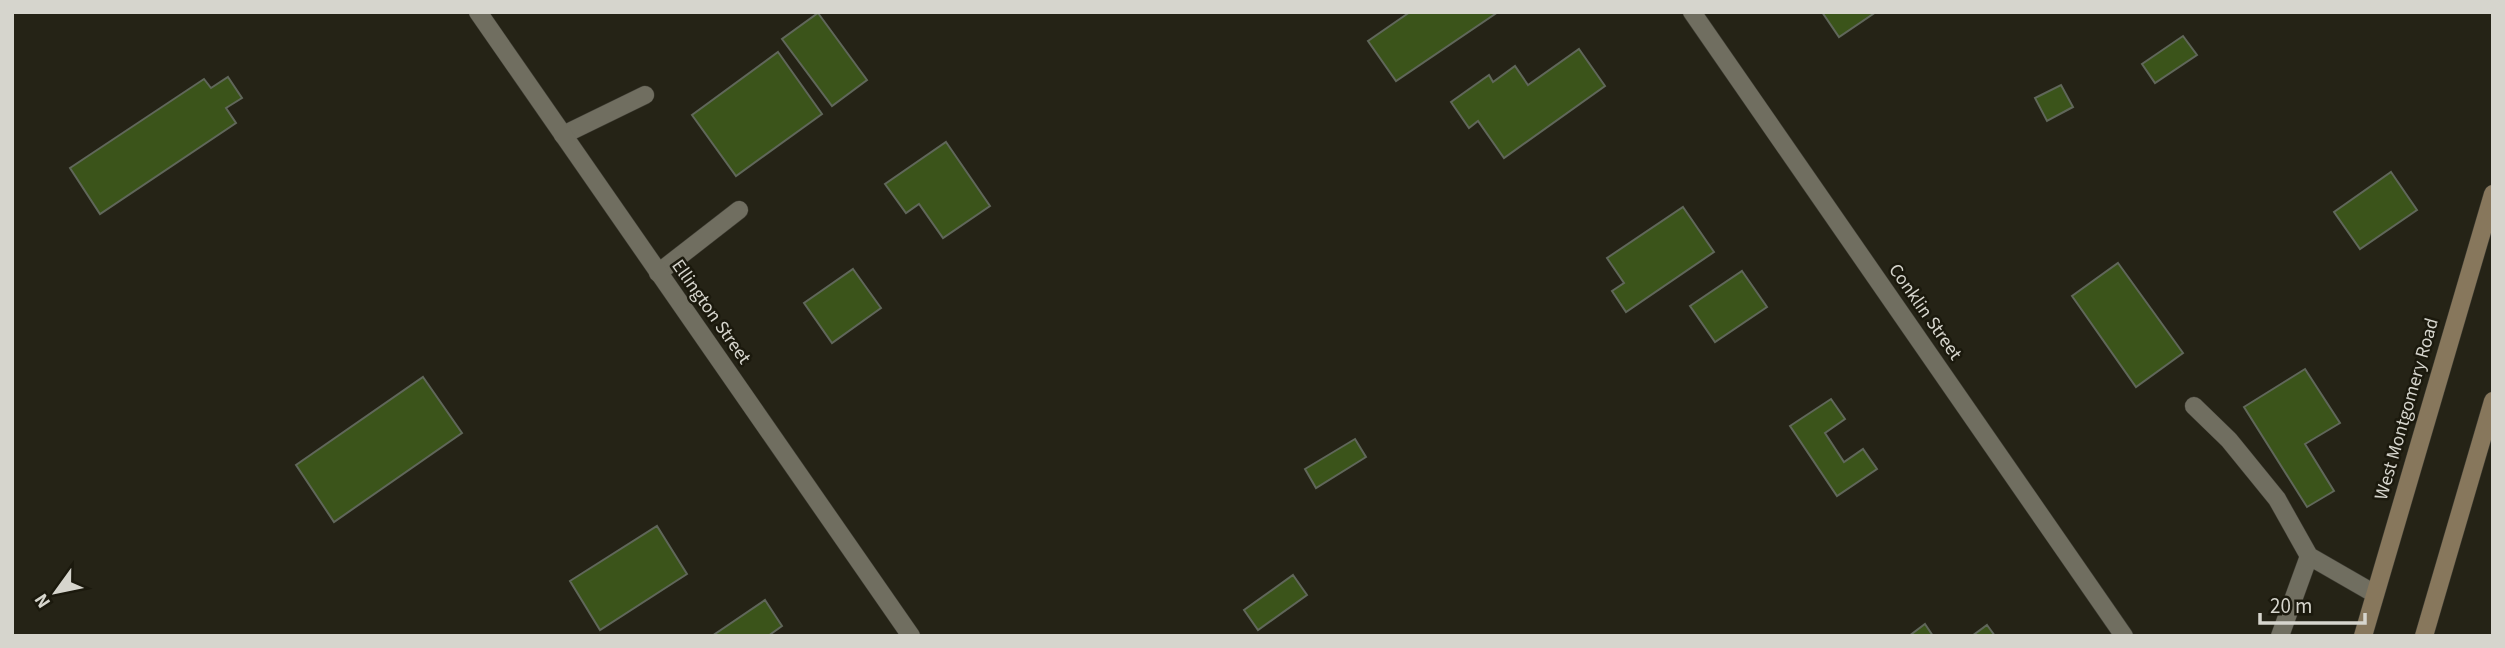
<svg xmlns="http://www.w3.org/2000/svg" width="2505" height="648" font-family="'Source Sans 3',sans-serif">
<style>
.building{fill:#3b541a;stroke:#60675a;stroke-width:2}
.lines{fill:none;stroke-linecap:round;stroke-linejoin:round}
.service-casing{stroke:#3e3c33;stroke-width:19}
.minor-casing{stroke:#3e3c33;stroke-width:19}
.secondary-casing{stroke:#3e3c33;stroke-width:19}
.service{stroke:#706e60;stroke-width:18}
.minor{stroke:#706e60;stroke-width:18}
.secondary{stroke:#87775c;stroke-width:18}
.labels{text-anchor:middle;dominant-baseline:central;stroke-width:5;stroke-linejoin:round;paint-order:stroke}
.street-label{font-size:19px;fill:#d6d5cd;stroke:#1b190d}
</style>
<rect width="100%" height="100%" fill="#252316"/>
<path class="building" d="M1410,12H1498L1396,81L1368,41Z
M1822,12H1876L1839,37Z
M818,13L867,80L832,106L782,39Z
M2183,36L2197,55L2155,83L2142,64Z
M1579,49L1605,86L1504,158L1478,121L1469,128L1451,102L1489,75L1493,82L1515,66L1528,85Z
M778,52L822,114L736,176L692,115Z
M228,77L242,98L226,108L236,123L100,214L70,168L204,79L211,88Z
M2061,85L2073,107L2047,121L2035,98Z
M946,142L990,206L943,238L919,204L906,213L885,184Z
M2391,172L2417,210L2360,249L2334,212Z
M1683,207L1714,252L1626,312L1612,291L1624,283L1607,258Z
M2118,263L2183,353L2136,387L2072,296Z
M853,269L881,308L832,343L804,303Z
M1742,271L1767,307L1715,342L1690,306Z
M2305,369L2340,423L2305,444L2334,491L2307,507L2244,407Z
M423,377L462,433L334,522L296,465Z
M1831,399L1845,419L1825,433L1844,462L1863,449L1877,469L1837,496L1790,426Z
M1355,439L1366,457L1316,488L1305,469Z
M657,526L687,574L600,630L570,581Z
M1293,575L1307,595L1258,630L1244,610Z
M765,600L782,626L768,636H712Z
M1925,624L1933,636H1909Z
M1987,625L1995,636H1972Z"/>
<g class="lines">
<defs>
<path id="service" d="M563,135L645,95
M658,273L739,210
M2194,406L2229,440L2277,499L2309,556L2375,594
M2280,636L2309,556"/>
<path id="minor" d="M478,12L911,636
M1692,12L2124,636"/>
<path id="secondary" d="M2363,636L2493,194
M2424,636L2493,401"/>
</defs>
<use href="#service" class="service-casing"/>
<use href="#minor" class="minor-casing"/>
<use href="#secondary" class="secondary-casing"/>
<use href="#service" class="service"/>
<use href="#minor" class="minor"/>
<use href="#secondary" class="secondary"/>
</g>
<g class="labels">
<g class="street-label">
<text transform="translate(711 312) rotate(55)">Ellington Street</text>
<text transform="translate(1925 312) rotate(55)">Conklin Street</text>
<text transform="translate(2407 409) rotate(-74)">West Montgomery Road</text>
</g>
</g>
<rect width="2505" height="648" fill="none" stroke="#d6d5cd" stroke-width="28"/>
<g transform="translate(56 592) rotate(237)" stroke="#1b190d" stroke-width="5" paint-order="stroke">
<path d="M0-5L12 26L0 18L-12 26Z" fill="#d6d5cd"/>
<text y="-10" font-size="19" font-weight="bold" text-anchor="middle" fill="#d6d5cd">N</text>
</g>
<path d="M2260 613v10h105v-10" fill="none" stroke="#d6d5cd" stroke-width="3.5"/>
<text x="2270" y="613" font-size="21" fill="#d6d5cd" stroke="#1b190d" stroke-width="5" paint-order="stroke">20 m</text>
</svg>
